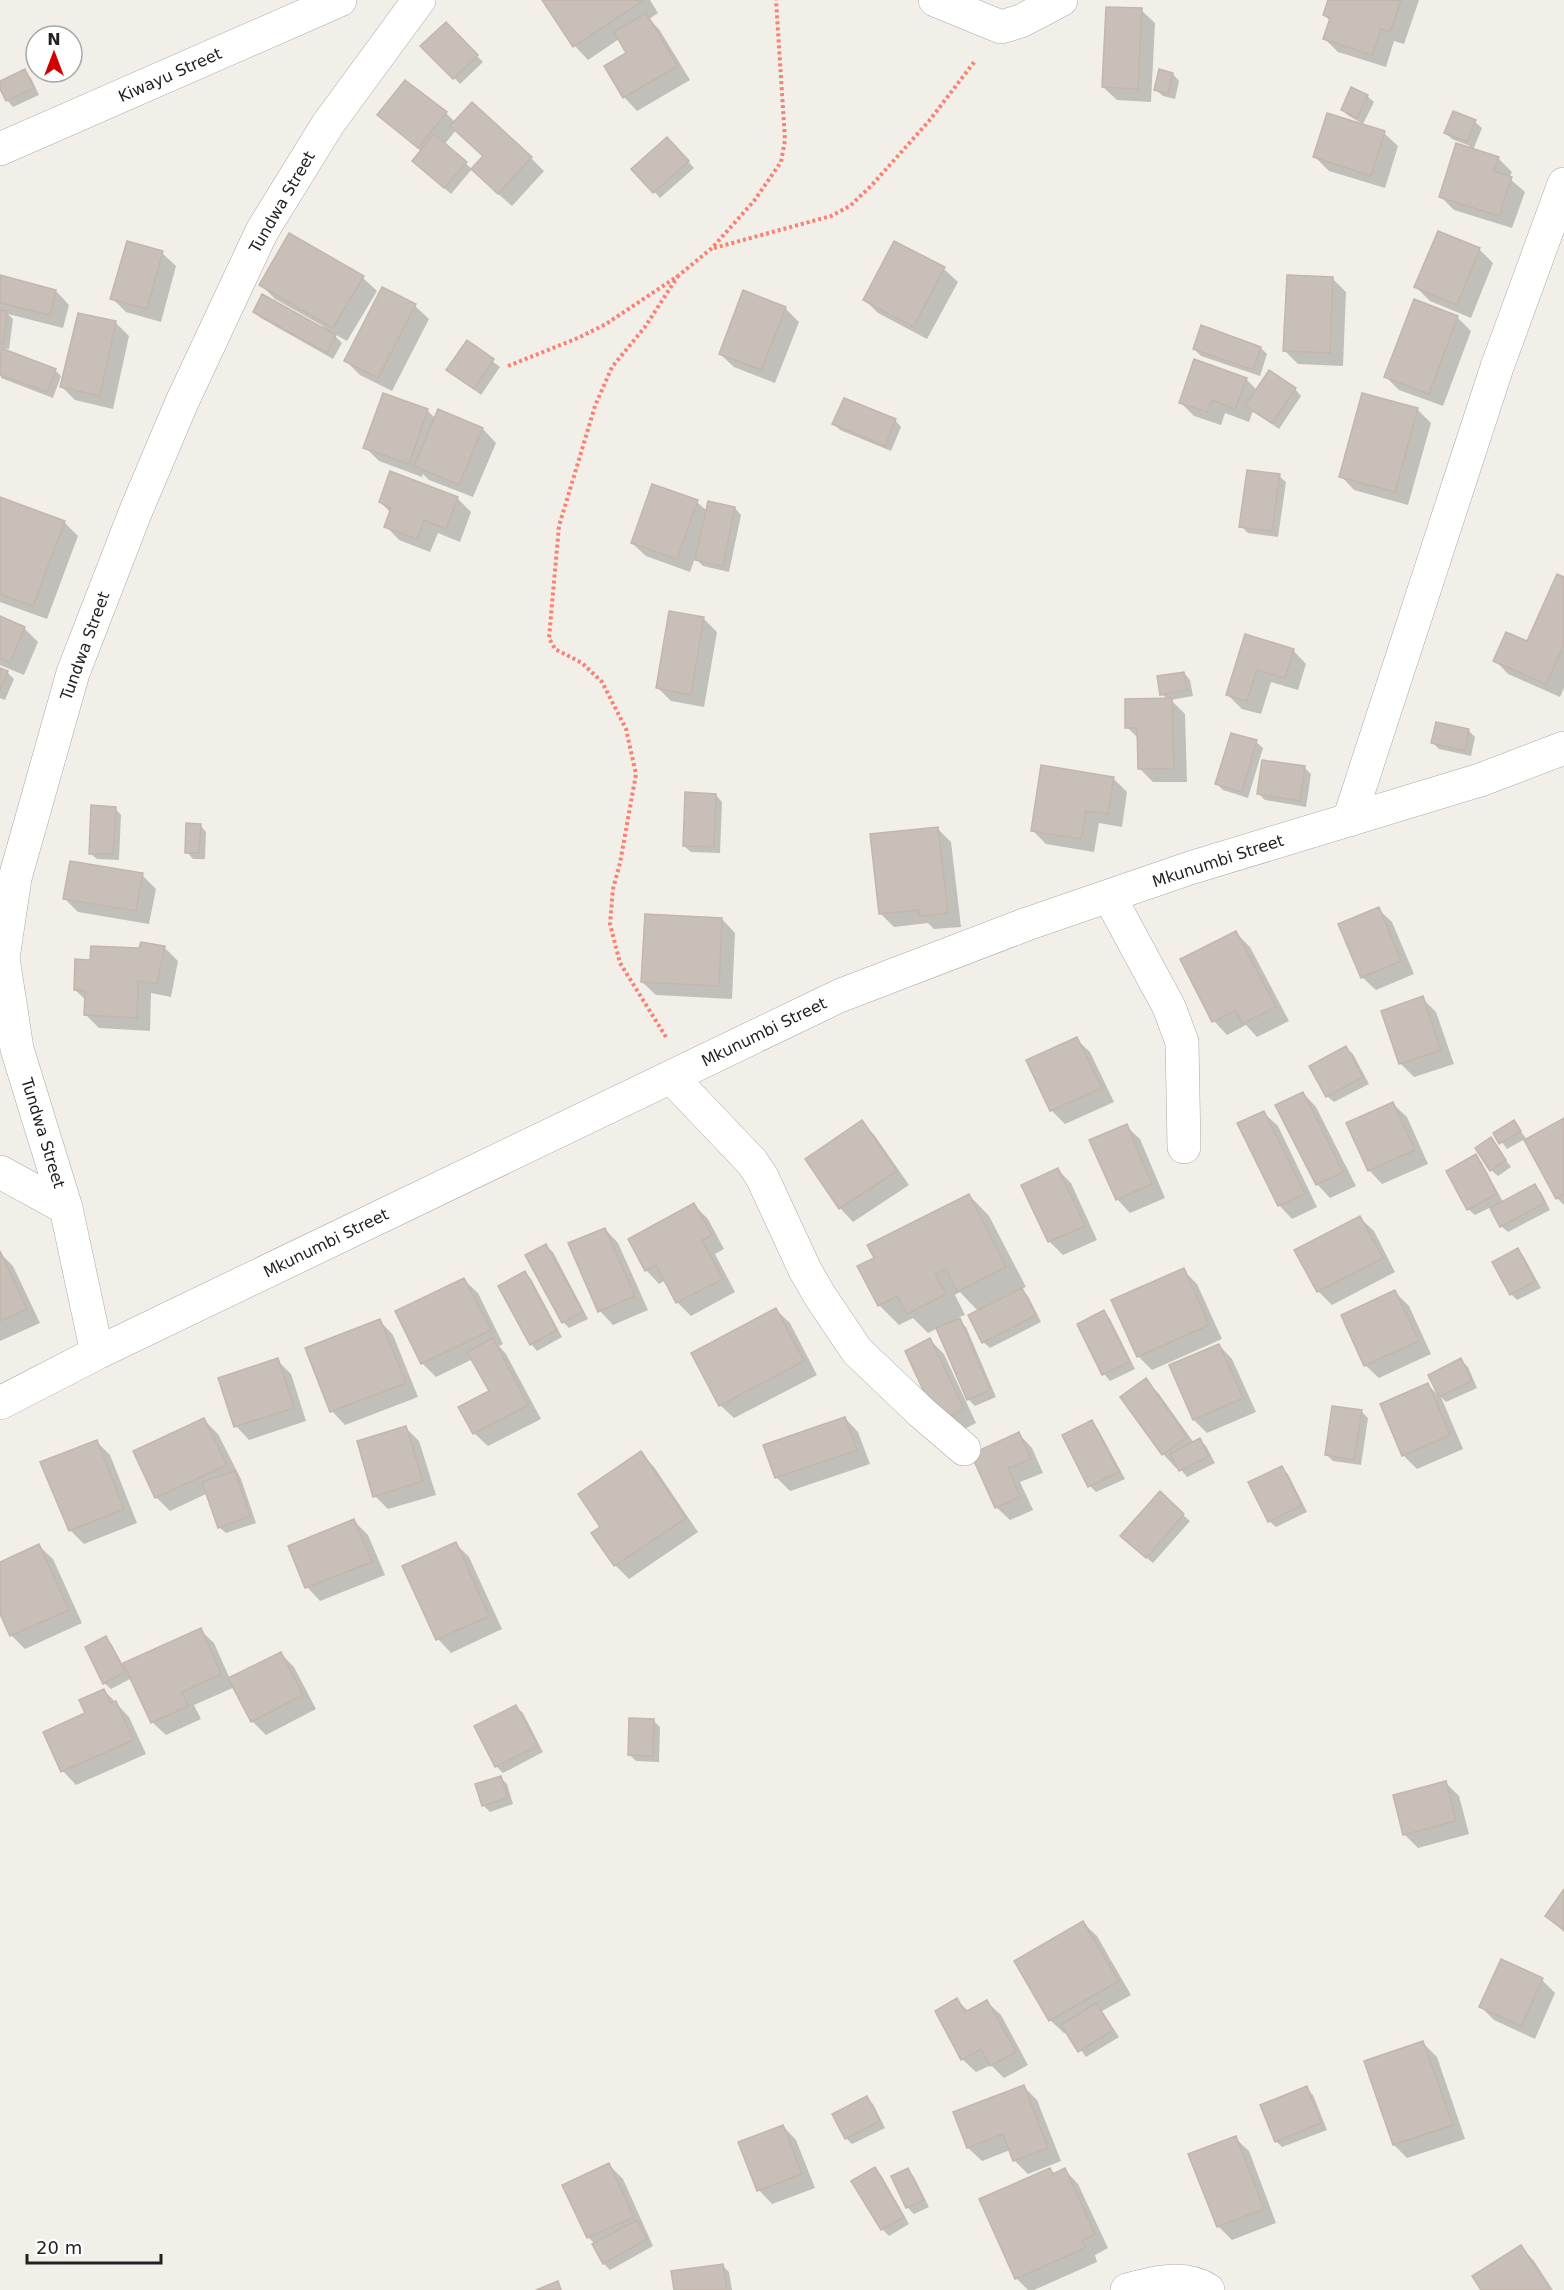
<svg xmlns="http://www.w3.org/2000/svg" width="1564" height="2290" font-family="'DejaVu Sans',sans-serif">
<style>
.shadow{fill:#0003}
.building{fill:#c7bfb8;stroke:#c4b6ab;stroke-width:1.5}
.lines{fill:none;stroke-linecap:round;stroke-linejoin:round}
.minor-casing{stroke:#a9a9a9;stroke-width:34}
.path{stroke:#fa8072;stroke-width:4;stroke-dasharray:3 3;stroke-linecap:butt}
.minor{stroke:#fff;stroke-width:33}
.labels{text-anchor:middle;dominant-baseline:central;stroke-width:4.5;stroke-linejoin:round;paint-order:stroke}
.street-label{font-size:16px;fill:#222;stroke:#fff}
</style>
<rect width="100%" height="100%" fill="#f2efe9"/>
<path class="shadow" d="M544,0H650L658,13L649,19L659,29L690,80L637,111L624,97L628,54L619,39L588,60L575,46Z
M1330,0H1419L1404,44L1394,41L1386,67L1338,52L1325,39L1330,21L1325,15Z
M1141,10L1155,23L1151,102L1117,100L1103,87Z
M446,24L483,62L460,84L423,46Z
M24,71L31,78L39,95L13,107L7,100L0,83Z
M1160,71L1173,74L1179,81L1175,99L1163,96L1156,90Z
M1367,96L1374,102L1363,124L1349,116L1342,110Z
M446,113L455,122L531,158L544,171L512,206L486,183L485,157L456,130L444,145L472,169L451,194L420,167L421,151L379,115Z
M1475,122L1482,128L1473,150L1498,158L1512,172L1509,178L1525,192L1512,228L1454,210L1440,196L1470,146L1452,139L1446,133Z
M1384,133L1398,146L1385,188L1329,171L1315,157Z
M674,145L694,168L660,198L633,169Z
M1439,232L1480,250L1493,263L1471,318L1430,301L1416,287Z
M162,253L176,266L161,322L126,312L112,298Z
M944,269L958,282L927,339L878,313L865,300Z
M0,276L56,291L69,305L63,328L8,314L13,319L9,349L0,348Z
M363,278L377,291L347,341L331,332L342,343L333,359L261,318L254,312L321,329L323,326L275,299L261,285Z
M1333,279L1346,292L1343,366L1298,364L1284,350Z
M1415,301L1458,318L1471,331L1443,406L1399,390L1385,376Z
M415,306L429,319L392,391L360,375L346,361Z
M785,308L799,322L775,383L734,367L720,354Z
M116,323L129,336L113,409L75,400L62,387Z
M467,342L500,367L481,395L448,370Z
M1261,348L1267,354L1260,376L1201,356L1194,349Z
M2,350L55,370L61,376L53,398L1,378L0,356Z
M1246,379L1257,390L1295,389L1301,396L1279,429L1253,411L1249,422L1225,413L1221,425L1194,416L1180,402Z
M384,395L428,411L435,418L439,411L483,429L496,443L473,497L429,480L423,474L422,477L379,461L365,447Z
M1417,409L1431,423L1408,505L1354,490L1341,476Z
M895,420L901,427L891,451L840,430L834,424Z
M391,473L458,499L471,512L460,542L438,533L430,552L399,540L386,526L391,513L380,502Z
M1279,476L1286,482L1278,537L1248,533L1241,526Z
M0,499L64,522L78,536L47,619L0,602Z
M697,502L707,511L735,508L741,515L729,572L703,566L695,558L690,572L646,556L632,543Z
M1564,579V688L1560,697L1508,674L1495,660L1527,643Z
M0,618L24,628L38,642L24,675L0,665Z
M703,618L717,632L704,707L671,701L657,687Z
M1246,636L1293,650L1306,664L1298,690L1271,682L1261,714L1242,709L1228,695Z
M0,670L7,672L14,679L5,700L0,698Z
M1184,673L1190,680L1193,696L1171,700L1185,714L1187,782H1153L1140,769L1139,739L1127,727L1168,700L1162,694Z
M1438,724L1469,731L1475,737L1471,756L1439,749L1433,743Z
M1256,742L1263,748L1248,798L1223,790L1217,784Z
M1305,768L1311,774L1306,807L1265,800L1259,794Z
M1113,778L1127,792L1122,827L1099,823L1094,852L1046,844L1032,830Z
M716,795L722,802L720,853L691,852L684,846Z
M115,808L121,815L119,860L97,859L90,853Z
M200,825L206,832L205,859H193L187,852Z
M938,829L951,842L961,927L934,929L928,923L894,927L880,913Z
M142,875L156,889L149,924L78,912L64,898Z
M1378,909L1392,922L1414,974L1376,990L1362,977Z
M722,919L735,933L732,999L656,995L642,982Z
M1236,933L1250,947L1289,1021L1257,1037L1246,1025L1227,1035L1214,1021Z
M164,947L178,961L171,997L151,993L150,1031L99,1028L86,1015V1000L75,990L91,962L140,950Z
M1422,998L1436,1012L1454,1064L1414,1077L1400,1063Z
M1076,1039L1090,1052L1114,1102L1065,1124L1052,1111L1028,1061Z
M1346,1048L1353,1054L1369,1084L1334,1102L1327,1096Z
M1303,1093L1316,1107L1356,1186L1330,1198L1317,1184Z
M1393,1104L1407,1117L1428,1164L1382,1184L1369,1170Z
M1264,1113L1278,1126L1317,1207L1292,1219L1279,1205Z
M1564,1120V1205L1557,1198L1525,1139L1507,1149L1495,1133L1514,1122L1527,1140Z
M862,1122L875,1136L909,1185L853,1222L840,1208Z
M1126,1126L1140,1139L1165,1198L1130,1213L1117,1199Z
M1490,1139L1511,1167L1498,1176L1491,1170Z
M1476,1156L1482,1163L1503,1202L1534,1186L1541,1192L1550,1210L1508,1232L1501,1226L1491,1207L1475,1215L1468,1209Z
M1057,1169L1071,1183L1097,1240L1063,1255L1049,1241L1023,1185Z
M969,1195L989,1216L1026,1287L1021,1289L1028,1296L1041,1322L990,1348L983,1342L979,1312L960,1292L955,1295L965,1315L957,1318L966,1327L996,1397L975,1406L966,1397L938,1328L928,1333L913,1318L899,1325L879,1305L876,1258Z
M694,1205L708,1219L724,1249L715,1254L735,1292L691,1316L677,1302L666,1280L659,1284L646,1270Z
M1360,1218L1374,1231L1395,1272L1332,1305L1318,1291Z
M605,1229L618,1243L648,1310L613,1325L600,1311Z
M546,1246L553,1252L588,1319L569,1328L563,1322Z
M1518,1250L1524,1257L1541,1288L1517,1300L1511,1294Z
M0,1253L13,1266L40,1323L0,1341Z
M1183,1270L1197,1284L1222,1339L1152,1370L1138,1356Z
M525,1273L531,1279L562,1337L537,1351L531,1344Z
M464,1280L478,1293L503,1344L499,1346L506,1354L541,1419L488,1446L474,1433L491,1391L473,1359L436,1377L422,1363L397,1312Z
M1395,1292L1409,1306L1431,1354L1379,1378L1365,1365Z
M776,1310L790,1323L817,1375L734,1418L720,1405Z
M1104,1312L1110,1319L1135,1369L1110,1381L1104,1374L1079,1324Z
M380,1321L393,1335L418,1397L345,1425L332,1411L307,1349Z
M930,1340L944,1354L976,1423L953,1435Z
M1219,1345L1232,1359L1256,1412L1207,1433L1194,1420Z
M277,1360L291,1374L306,1421L249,1440L236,1426Z
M1461,1360L1468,1367L1477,1388L1446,1402L1441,1397L1463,1449L1417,1469L1403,1455L1428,1385L1440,1397L1430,1375Z
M1145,1380L1159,1394L1194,1443L1200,1440L1206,1446L1215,1463L1187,1477L1178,1466L1176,1468L1163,1454Z
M1361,1411L1368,1418L1361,1465L1333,1461L1327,1455Z
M845,1418L858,1432L870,1464L790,1491L776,1477Z
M204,1420L218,1434L241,1479L256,1523L226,1533L219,1527L208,1493L170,1511L156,1497Z
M1092,1422L1098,1429L1125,1479L1096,1492L1090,1486Z
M405,1427L419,1441L436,1495L388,1509L375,1496Z
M1019,1434L1032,1448L1043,1473L1020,1482L1033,1510L1010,1520L996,1507L973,1454Z
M96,1441L110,1455L137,1523L84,1544L70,1530Z
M641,1453L654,1467L698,1532L629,1579L615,1565L602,1527Z
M1282,1468L1288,1474L1307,1512L1276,1527L1269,1521Z
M1183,1515L1190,1521L1153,1563L1128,1542Z
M354,1521L368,1535L385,1575L320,1601L307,1587Z
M455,1543L469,1557L502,1629L451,1653L438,1639Z
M39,1546L53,1559L82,1623L25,1649L11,1635L0,1610V1563Z
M200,1630L214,1643L230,1679L281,1654L294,1667L316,1709L266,1735L252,1721L235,1687L194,1705L201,1719L166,1735L152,1722L132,1678L111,1689L104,1683L106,1638L112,1645L123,1665Z
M104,1690L129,1717L146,1754L76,1785L63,1771L45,1732L87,1714Z
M516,1707L523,1713L543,1752L503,1773L496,1766Z
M653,1720L660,1727L659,1762L636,1761L630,1755Z
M501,1778L507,1784L513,1804L490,1812L483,1805Z
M1446,1783L1459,1796L1469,1834L1418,1848L1404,1834Z
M1564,1892V1932L1547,1916Z
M1083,1923L1097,1936L1131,1995L1102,2011L1119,2037L1086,2057L1067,2031L1064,2033L1050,2020Z
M1542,1980L1555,1993L1535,2039L1494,2020L1481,2007Z
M957,2000L968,2011L987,2002L1001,2015L1028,2065L1004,2078L991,2065L976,2072L962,2059Z
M1423,2043L1437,2057L1465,2139L1407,2158L1394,2145Z
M1024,2087L1037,2100L1061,2161L1028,2174L1014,2160L1010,2150L982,2161L968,2148Z
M1306,2088L1313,2095L1327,2130L1282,2147L1276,2141Z
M867,2098L873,2104L885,2128L852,2144L846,2138Z
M783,2126L796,2140L815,2188L772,2204L759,2190L740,2143Z
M1235,2138L1249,2151L1276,2223L1232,2240L1218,2226Z
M609,2165L623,2179L653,2246L610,2270L604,2264L594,2245L595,2244L588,2237Z
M874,2169L881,2175L909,2224L889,2236L882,2229L853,2181Z
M1050,2169L1055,2174L1065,2170L1078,2184L1108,2248L1095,2255L1097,2262L1034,2290H1028L1016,2278Z
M908,2170L914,2177L929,2207L914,2214L907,2207Z
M1521,2247L1534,2261L1553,2290H1482Z
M722,2265L729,2272L732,2290H675Z"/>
<path class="building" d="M542,0H644L573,47Z
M1328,0H1401L1390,32L1381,29L1372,55L1323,39L1330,18L1323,15Z
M1106,7L1142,8L1138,89L1102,87Z
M646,13L678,66L623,98L604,66L626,53L614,32Z
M446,22L478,55L453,79L420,46Z
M25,69L34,88L6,101L0,89V81Z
M1159,69L1173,73L1168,94L1154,90Z
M405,80L447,112L418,148L377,115Z
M1351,87L1368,95L1357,118L1341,110Z
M472,102L532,157L498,194L471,169L483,156L450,126Z
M1453,111L1476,120L1467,142L1444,133Z
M1327,113L1385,131L1371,176L1313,157Z
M434,134L467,162L444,188L412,161Z
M667,137L689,161L653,193L631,169Z
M1456,143L1499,157L1494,171L1512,177L1499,216L1439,197Z
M1438,231L1480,248L1457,305L1414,287Z
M289,233L364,276L333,328L259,285Z
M127,241L163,251L147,309L110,299Z
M894,241L945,267L913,327L863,300Z
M0,275L56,290L50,315L0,303Z
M1287,275L1333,277L1330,353L1283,351Z
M382,287L416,304L378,378L344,361Z
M743,290L786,307L761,370L719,354Z
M262,294L336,335L327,353L253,312Z
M1414,299L1458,316L1429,394L1384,377Z
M0,310L7,311L3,344L0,343Z
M78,313L116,321L100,396L60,387Z
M1201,325L1261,347L1253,370L1193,349Z
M467,340L494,359L474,389L446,370Z
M1,348L56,369L47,392L0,375Z
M1194,359L1247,378L1235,409L1212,400L1207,412L1179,403Z
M1269,370L1296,388L1272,423L1245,406Z
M383,393L428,409L409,464L363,448Z
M1362,393L1418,408L1395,492L1339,477Z
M844,398L896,419L885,446L832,424Z
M438,409L483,428L459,485L414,466Z
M1247,470L1280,474L1272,531L1239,527Z
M390,471L458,497L446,529L424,520L417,539L384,527L391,508L379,502Z
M652,484L698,500L677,559L631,543Z
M0,497L65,521L33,606L0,594Z
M708,501L735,507L723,566L695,560Z
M1557,574L1564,577V645L1546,684L1493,661L1506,632L1527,641Z
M669,611L704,617L691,695L656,688Z
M0,616L25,627L10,662L0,658Z
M1245,634L1294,649L1285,678L1257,670L1247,701L1226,695Z
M0,668L8,671L0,691Z
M1184,672L1187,690L1160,695L1157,676Z
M1172,698L1174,769H1138L1137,728H1125V699Z
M1436,722L1469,729L1465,751L1431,743Z
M1231,733L1257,740L1242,792L1215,784Z
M1262,760L1305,766L1300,801L1257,794Z
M1041,765L1114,777L1108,814L1086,811L1081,839L1031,831Z
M685,792L716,794L714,847L683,846Z
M91,805L116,807L113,854H89Z
M186,823L201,824L199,853H185Z
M938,827L948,913L919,916V910L879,914L870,834Z
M70,861L143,873L136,911L63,899Z
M1379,907L1401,961L1361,978L1338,924Z
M645,914L722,918L719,986L641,982Z
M1236,931L1276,1007L1242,1024L1236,1010L1212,1022L1180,959Z
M141,942L165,946L157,984L138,981L137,1018L84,1015L85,991L74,990L75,959L90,960L91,946L139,948Z
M1423,996L1441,1050L1399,1064L1381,1011Z
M1077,1037L1102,1088L1050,1111L1026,1060Z
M1346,1046L1363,1077L1326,1097L1309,1066Z
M1303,1092L1343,1172L1316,1185L1275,1105Z
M1393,1102L1415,1150L1368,1171L1346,1123Z
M1264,1111L1305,1194L1278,1206L1237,1123Z
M1564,1118V1194L1556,1199L1524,1140Z
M862,1120L897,1171L839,1209L805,1159Z
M1514,1120L1521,1131L1499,1144L1493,1133Z
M1127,1124L1152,1184L1116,1200L1089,1140Z
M1491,1137L1506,1160L1490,1171L1475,1148Z
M1476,1154L1497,1194L1467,1210L1446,1171Z
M1058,1168L1085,1226L1048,1242L1021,1185Z
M1535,1184L1545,1203L1500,1227L1490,1208Z
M969,1194L1006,1267L957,1292L946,1269L935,1274L946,1294L907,1314L897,1296L878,1306L857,1266L874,1258L867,1245Z
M694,1203L712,1235L702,1240L723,1279L676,1303L656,1265L645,1271L628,1239Z
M1360,1216L1383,1258L1317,1292L1294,1250Z
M605,1228L635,1296L598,1312L568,1243Z
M546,1244L583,1312L562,1323L525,1255Z
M1518,1248L1535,1281L1510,1295L1492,1262Z
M0,1251L27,1309L0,1321Z
M1184,1268L1209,1325L1137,1357L1111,1300Z
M525,1271L557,1330L530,1345L498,1286Z
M464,1278L491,1330L421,1364L395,1311Z
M1022,1288L1036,1315L982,1343L968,1315Z
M1395,1290L1419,1341L1364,1366L1341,1315Z
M776,1308L804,1361L719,1406L691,1353Z
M1104,1310L1130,1362L1102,1375L1077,1324Z
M960,1318L990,1390L967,1400L936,1328Z
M380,1319L406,1383L330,1412L305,1348Z
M493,1338L528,1405L473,1434L458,1407L489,1391L467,1352Z
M930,1338L964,1409L938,1422L905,1351Z
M1219,1344L1243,1398L1193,1420L1169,1365Z
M278,1358L294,1408L234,1427L218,1378Z
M1461,1358L1472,1381L1439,1397L1428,1375Z
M1146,1378L1187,1437L1162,1455L1120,1397Z
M1428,1383L1450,1435L1402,1456L1380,1404Z
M1332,1406L1362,1410L1354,1460L1325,1455Z
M845,1417L857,1450L775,1478L763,1445Z
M204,1418L227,1465L155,1498L133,1451Z
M1092,1420L1119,1472L1088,1487L1062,1435Z
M406,1426L423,1481L373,1497L357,1441Z
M1019,1432L1031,1459L1008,1468L1020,1497L995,1508L971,1454Z
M1200,1438L1209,1456L1179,1471L1170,1454Z
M97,1440L124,1509L69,1531L40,1462Z
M641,1451L686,1518L614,1566L591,1533L600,1527L578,1494Z
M1282,1466L1302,1505L1268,1522L1248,1482Z
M235,1471L250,1516L218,1528L202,1482Z
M1160,1491L1184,1514L1146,1558L1120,1536Z
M354,1519L372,1562L305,1588L288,1546Z
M456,1542L489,1616L436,1640L402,1566Z
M39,1544L69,1610L10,1636L0,1614V1562Z
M201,1628L221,1674L182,1692L188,1706L151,1723L123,1663Z
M106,1636L125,1672L103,1684L85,1647Z
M281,1652L303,1695L251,1722L228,1678Z
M104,1689L110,1703L116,1701L133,1740L61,1772L43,1732L85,1713L79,1700Z
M516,1705L538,1746L495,1767L474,1726Z
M629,1718L654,1719L653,1756L628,1755Z
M501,1776L508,1798L482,1806L475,1784Z
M1446,1781L1456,1821L1403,1835L1393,1795Z
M1564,1889V1930L1545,1916Z
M1083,1921L1119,1981L1049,2021L1014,1961Z
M1501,1959L1543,1978L1521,2026L1479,2007Z
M957,1998L965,2012L987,2000L1016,2052L990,2066L981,2049L961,2060L935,2011Z
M1096,2003L1113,2030L1078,2052L1061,2025Z
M1423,2041L1453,2125L1393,2145L1364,2061Z
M1024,2085L1048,2148L1013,2161L1003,2134L967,2148L953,2112Z
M1307,2086L1321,2123L1275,2142L1260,2105Z
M867,2096L880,2121L845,2139L832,2114Z
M783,2125L802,2174L757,2191L738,2142Z
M1236,2136L1264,2209L1217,2227L1188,2154Z
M609,2163L634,2217L587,2238L562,2185Z
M875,2167L904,2217L881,2230L851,2181Z
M908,2168L924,2200L906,2208L891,2176Z
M1050,2168L1053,2174L1065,2168L1095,2234L1082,2241L1085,2248L1015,2279L979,2199Z
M637,2220L647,2239L603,2264L592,2244Z
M1521,2245L1550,2290H1481L1472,2276Z
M723,2264L727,2290H674L671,2271Z
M558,2281L561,2290H536Z"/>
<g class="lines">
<defs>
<path id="minor" d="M935,0L1001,27L1021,21L1061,0
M0,149L340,0
M1349,820L1497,367L1564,184
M1109,896L1169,1007L1182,1042L1184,1147
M671,1077L752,1162L762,1177L805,1270L820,1296L857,1351L921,1412L964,1449
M0,1172L66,1208
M97,1353L66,1208L17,1049L3,958L15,878L73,673L135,513L182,402L262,231L328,124L419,0
M0,1403L97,1353L839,996L1027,924L1190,868L1480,780L1564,748
M1127,2290C1152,2283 1184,2274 1208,2290"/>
</defs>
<use href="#minor" class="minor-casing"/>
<path class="path" d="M714,248L831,216L850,206L872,185L929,121L975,61
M508,366L578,338L606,324L678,276L712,248L754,201L781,162L785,140L776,0
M666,1037L620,963L610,924L613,889L620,863L636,774L626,729L602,682L582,663L555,649L549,638L559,526L595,406L612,367L645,327L678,276"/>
<use href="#minor" class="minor"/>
</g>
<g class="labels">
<g class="street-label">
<text transform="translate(170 75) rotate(-24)">Kiwayu Street</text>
<text transform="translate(282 202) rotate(-60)">Tundwa Street</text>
<text transform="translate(85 646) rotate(-70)">Tundwa Street</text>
<text transform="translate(1218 861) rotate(-18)">Mkunumbi Street</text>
<text transform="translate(764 1032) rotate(-26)">Mkunumbi Street</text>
<text transform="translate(43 1133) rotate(73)">Tundwa Street</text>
<text transform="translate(326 1243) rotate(-26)">Mkunumbi Street</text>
</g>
</g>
<g transform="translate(54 54)"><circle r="28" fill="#ffffff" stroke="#a7a7a7" stroke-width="1.5"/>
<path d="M0-4.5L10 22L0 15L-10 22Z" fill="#d40000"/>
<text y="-9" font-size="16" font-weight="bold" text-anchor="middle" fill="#222222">N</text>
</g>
<path d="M27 2254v9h134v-9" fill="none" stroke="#222222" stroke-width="3"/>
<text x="36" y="2254" font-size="18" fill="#222222" stroke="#ffffff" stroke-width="4.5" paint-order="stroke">20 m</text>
</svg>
